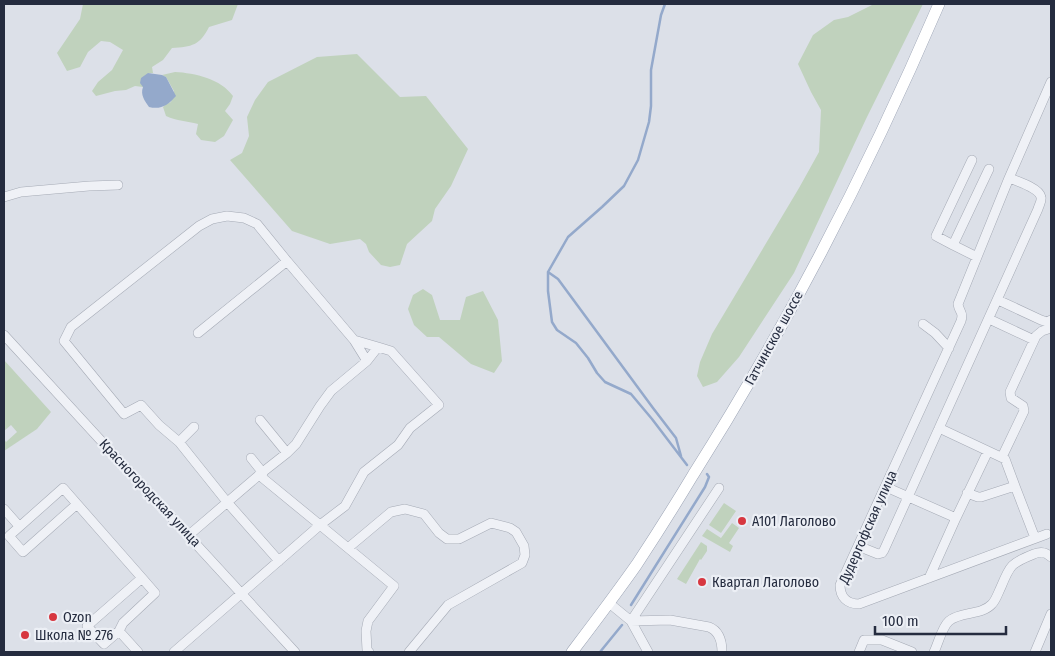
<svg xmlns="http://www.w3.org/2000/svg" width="1055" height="656" font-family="'Fira Sans Condensed',sans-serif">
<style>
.green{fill:#c0d2bd}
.water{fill:#94a9cb}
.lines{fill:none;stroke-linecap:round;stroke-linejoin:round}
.stream{stroke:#94a9cb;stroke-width:2.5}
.minor-casing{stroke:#a5aab5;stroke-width:10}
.major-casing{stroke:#9ba3b4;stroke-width:12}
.minor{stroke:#eff1f6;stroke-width:9}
.major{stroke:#fff;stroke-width:11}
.poi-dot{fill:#d73740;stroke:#eceff5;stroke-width:2}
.labels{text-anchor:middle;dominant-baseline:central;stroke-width:4.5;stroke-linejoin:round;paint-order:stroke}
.street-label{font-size:14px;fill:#252c3f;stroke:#eceff5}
.poi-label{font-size:14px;fill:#252c3f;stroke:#eceff5;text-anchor:start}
</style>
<rect width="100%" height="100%" fill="#dce0e8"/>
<path class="green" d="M83,4H238L232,20L209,27C200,45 192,47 172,48L163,60L152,67L153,73H148L143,87L135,86L126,90L115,91L96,96L92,91L98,82L112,70L123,50L110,42L101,41L88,52L80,67L67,71L57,53L80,19Z
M874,4H923L866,119L794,273L739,357L717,382L703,387L697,376L700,362L712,334L799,188L819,152L821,110L811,92L798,64L813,35L834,20L848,17Z
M357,54L400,97L426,96L468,149L451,186L435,209L432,221L407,244L400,265L390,267L381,265L369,252L366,244L360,239L330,244L292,231L230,160L242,153L249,136L247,117L255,100L268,82L317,57Z
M175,72C195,73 221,79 233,96L230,104L225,111L233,120L224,136L215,142L201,140L196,134L198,124C187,121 177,121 166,116L163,107L166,104L171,102L174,91L166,77L162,75Z
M423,289L432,295L440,320H460L466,297L483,291L498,320L502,361L494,373L471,364L439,337H427L414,325L408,309L413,295Z
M4,360L51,412L37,429L4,451V439L6,442L17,432L11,425L4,431Z
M724,503L736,511L721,533L709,525Z
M732,523L739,528L729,543L733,546L730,552L702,536L707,529L721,538Z
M701,542L707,546V551L701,560L700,559L686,584L677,579Z"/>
<path class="water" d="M148,73L162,75L166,77L176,96C168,105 161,110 149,107C145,101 140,95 143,87L140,83L141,78Z"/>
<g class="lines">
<path class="stream" d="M665,4L661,15L651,70V106L649,122L638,160L624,186L602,207L568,237L548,272V291L552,322L557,330L576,343L588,358L597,373L605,382L631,394L652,419L687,465
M548,272L558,279L653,408L676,438L681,456
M631,605L705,487L709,477L707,474
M600,652L622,625"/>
<defs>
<path id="minor" d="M4,197L21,192L89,186L118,185
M953,245L936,236L972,160
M977,257L953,245L989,169
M998,300L1041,320L1047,322L1051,320
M989,319L1034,340
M923,324L935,333L949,348
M198,333L287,261L354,340L378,347
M4,335L295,652
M354,340L367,361
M179,442L194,427
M988,451L1005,459L1015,486
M1002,457L1024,411L1023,406L1011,398L1010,392L1036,336L1042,331L1051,328
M251,458L263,473
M259,475L287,453L260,420
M886,487L956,518L988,451L939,428
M719,488L631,621L670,620L709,627C719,631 722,642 722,652
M967,493L978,497H981L1015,486L1035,538
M77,504L23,552L9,536L63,488C89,518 116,548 142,578
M4,509L19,526
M1047,534L859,604C847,604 840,597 840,585L961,321C964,312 959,312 958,304L1009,178L1051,82
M189,535L259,475L320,525L345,506L364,472L398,445L410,428L439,405L391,351L378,347L367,361L331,391L320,406L296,444L287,453
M858,546L878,554L882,553L884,550L1038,209C1039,205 1042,201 1041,197C1039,188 1017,181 1009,178
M348,548L391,512L405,509L424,514L439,533L447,539H459L491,523L510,528L516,532L524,546L525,555L522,563L448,605L409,652
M279,561L227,502L179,442L159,425L141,405L124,414L64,341L71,327L199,226L212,219L227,216L244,218L257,224L287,261
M142,578L155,593L123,623L119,631L104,644L87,626Z
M929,578L956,518
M609,603L631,621L648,652
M119,631L138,652
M174,652L320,525L394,586L368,621L366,631L367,650L369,652
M859,652L864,640H882L912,652
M934,652C938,644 942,627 949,621C961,611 981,616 992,604C996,600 998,593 1001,587C1010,565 1011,563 1034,554C1041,551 1046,552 1051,557
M1035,652L1051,614"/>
<path id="major" d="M572,652C594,623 616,594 637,564C656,535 675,505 693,475C788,325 869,167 939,4"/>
</defs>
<use href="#minor" class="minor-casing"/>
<use href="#major" class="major-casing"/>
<use href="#minor" class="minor"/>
<use href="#major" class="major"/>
</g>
<g class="poi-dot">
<circle cx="742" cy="521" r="5"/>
<circle cx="702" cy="582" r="5"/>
<circle cx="53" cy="617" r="5"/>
<circle cx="25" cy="635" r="5"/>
</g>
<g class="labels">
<g class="street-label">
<text transform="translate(774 338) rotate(-61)">Гатчинское шоссе</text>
<text transform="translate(150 493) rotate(47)">Красногородская улица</text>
<text transform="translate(868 527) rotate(-66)">Дудергофская улица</text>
</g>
<g class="poi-label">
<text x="752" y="521">А101 Лаголово</text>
<text x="712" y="582">Квартал Лаголово</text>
<text x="63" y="617">Ozon</text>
<text x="35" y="635">Школа № 276</text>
</g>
</g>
<rect width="1055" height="656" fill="none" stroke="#252c3f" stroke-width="10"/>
<path d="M875 626v8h131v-8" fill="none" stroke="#252c3f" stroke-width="2.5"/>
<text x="882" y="626" font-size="15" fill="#252c3f" stroke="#eceff5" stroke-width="4" paint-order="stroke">100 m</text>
</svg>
